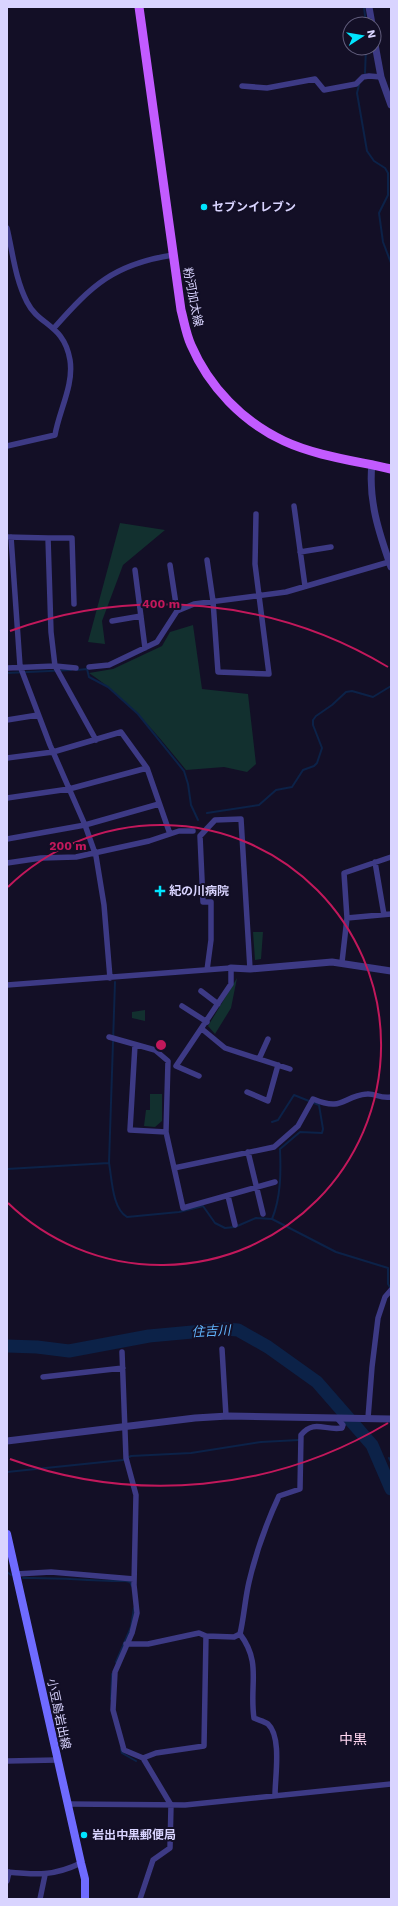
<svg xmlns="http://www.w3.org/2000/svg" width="398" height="1906" font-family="'Work Sans','Noto Sans JP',sans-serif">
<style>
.green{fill:#12302f}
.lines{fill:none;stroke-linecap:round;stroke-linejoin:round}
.stream{stroke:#0c2248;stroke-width:2}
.river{stroke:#0c2248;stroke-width:13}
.minor{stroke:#3d3a85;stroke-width:5.5}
.tertiary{stroke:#3d3a85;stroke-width:7}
.secondary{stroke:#6f6bff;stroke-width:8}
.primary{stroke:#c25bff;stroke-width:9}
.ring{fill:none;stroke:#c2185b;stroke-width:2}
.poi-dot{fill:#00e5ff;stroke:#130f26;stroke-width:1.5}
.labels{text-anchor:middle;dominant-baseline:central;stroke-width:4;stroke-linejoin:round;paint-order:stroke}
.poi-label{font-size:12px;font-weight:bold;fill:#d9d4ff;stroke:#130f26;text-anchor:start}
.street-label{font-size:12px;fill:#d9d4ff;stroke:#130f26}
.water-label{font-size:13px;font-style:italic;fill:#62b6ff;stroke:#130f26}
.quarter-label{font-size:14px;fill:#ffd6f0;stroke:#130f26}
.centre{fill:#c2185b;stroke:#130f26;stroke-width:2}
.ring-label{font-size:12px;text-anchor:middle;font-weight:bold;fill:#c2185b;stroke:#130f26;stroke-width:4;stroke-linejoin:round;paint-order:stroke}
</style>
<rect width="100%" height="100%" fill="#130f26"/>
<path class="green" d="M120,523L165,530L123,565L102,621L105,644L88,642Z
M193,625L202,689L248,694L256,764L247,772L224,767L186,770C156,733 129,700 89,673L113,669L162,646L170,632Z
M253,932H263L261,959L255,960Z
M237,978L231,1008L215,1034L208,1026Z
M145,1010V1021L132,1018V1012Z
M150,1094H162V1121L155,1127L144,1126L146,1110H150Z"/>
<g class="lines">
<path class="stream" d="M364,7L366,24
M365,73L366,48
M359,85L357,93L367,151L374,161L385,168L388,173V195L379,213L383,242L391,263
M77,670L87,669L89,677L108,687L138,714L184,771L188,784L191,805L198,820
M7,673L71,670
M207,813L259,805L276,790L292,787L303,770L314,766L317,763L322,748L313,725V720L316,716L332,705L346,692L352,691L373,697L391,686
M109,1163L115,982
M7,1169L109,1163C112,1179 112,1208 127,1217L179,1212L203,1206L215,1223L225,1228L235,1227L256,1218L272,1219L336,1252L388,1268V1284L391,1289
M272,1219C281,1197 281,1172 280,1149L300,1132L322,1133L323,1129L319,1105L294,1095L278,1120L272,1122
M389,1458L391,1462
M7,1472L123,1460L131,1456L191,1453L261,1442L299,1440
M7,1572L11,1575
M23,1578C57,1577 91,1581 126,1581L130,1582L132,1586
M116,1662L131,1627L134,1608
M111,1699L112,1674
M121,1749L122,1753L136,1761"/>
<path class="river" d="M7,1346L37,1347L69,1351L149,1336L225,1329L238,1330L268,1347L317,1382L372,1445L391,1489"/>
<path class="minor" d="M242,86L267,88L315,79L324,90L356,84L363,77L369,76L381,77
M7,228C13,254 15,278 27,302C39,326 64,324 70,360C74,385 59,411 55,435L7,446
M54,328C92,285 114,264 173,255
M294,506L305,586
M7,537L48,538L51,632L55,666L96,740
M11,537L20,666L50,745L85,825L96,856L104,905L110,978
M48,538H72L74,604
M300,552L331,547
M207,560L213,601L218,672L269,674L255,564L256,514
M170,565L177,611
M135,570L145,648
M112,621L141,616
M89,667L109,665L157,642L177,611L194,604L286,592L389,562
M7,668L55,666L76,668
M7,720L38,715
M7,758L53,752L121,732L147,768
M7,798L69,789L147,768L170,834
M7,839L85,825L159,804
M391,857L344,873L347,918L391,914
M375,862L384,915
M7,863L41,858L76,857L149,841L179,831H193
M342,962L347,918
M207,970L211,940V902H203L200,836L215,820L241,819L250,969
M7,985L231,968V984L176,1066L199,1076
M201,991L218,1004
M182,1006L207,1022
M202,1029L225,1048L290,1069
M109,1037L155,1050L168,1061L166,1132L183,1208L275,1182
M135,1045L130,1130L166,1132
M259,1059L268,1039
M247,1092L268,1101L278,1065
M248,1152L263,1214
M174,1168L274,1147L298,1126L313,1099C344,1112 342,1096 367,1094C375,1093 380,1099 391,1097
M228,1196L235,1225
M222,1349L226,1416
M122,1352L126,1458L136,1495L134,1585L137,1613L132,1633L115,1672L113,1710L124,1750L143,1758L171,1805L170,1848L153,1860L140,1899
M43,1377L123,1368
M368,1418L372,1367L378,1318L385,1297L391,1290
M16,1574L51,1572L134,1579
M240,1634C262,1663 249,1685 254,1718C258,1720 264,1721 268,1724C282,1737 275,1777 275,1795
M126,1644H148L199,1633L206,1636
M143,1758L156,1753L204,1746L206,1636L234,1637L240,1634C244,1617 245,1599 249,1582C256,1552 266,1524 279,1496L300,1489L301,1435C314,1419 325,1431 342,1428L343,1425L337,1418
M7,1761L57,1760
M68,1804L185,1805L391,1784
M7,1872C37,1875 54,1876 81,1863
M7,1881L9,1872
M40,1899L45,1875"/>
<path class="tertiary" d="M369,7L372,24
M374,39L381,77L391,105
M372,464C368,500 379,533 391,567
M231,968L250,969L332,962L391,971
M7,1441L195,1418L228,1416L391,1419"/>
<path class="secondary" d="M7,1534L81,1863L85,1879V1899"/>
<path class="primary" d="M139,7L181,310C184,321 186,334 191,345C209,387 243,422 284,441C316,456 357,461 391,469"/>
</g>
<g class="ring">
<path d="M8 887A220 220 0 1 1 8 1203"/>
<path d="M388 1423A441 441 0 0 1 10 1459M10 631A441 441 0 0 1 388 667"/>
</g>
<g class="poi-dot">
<circle cx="204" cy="207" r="4"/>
<path d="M158 885h4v4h4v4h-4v4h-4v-4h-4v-4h4z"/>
<circle cx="84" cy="1835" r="4"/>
</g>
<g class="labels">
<g class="poi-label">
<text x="212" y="207">セブンイレブン</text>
<text x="169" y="891">紀の川病院</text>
<text x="92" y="1835">岩出中黒郵便局</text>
</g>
<g class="street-label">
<text transform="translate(193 297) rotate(79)">粉河加太線</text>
<text transform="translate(59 1714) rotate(78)">小豆島岩出線</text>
</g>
<g class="water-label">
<text transform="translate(211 1331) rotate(-3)">住吉川</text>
</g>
<g class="quarter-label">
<text x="353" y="1739">中黒</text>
</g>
</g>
<circle cx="161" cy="1045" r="6" class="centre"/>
<g class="ring-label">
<text x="161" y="608">400 m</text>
<text x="68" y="850">200 m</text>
</g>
<rect width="398" height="1906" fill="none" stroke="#d9d4ff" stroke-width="16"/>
<g transform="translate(362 36) rotate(78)"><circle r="19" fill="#130f26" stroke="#625e7d"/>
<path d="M0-3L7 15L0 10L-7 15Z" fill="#00e5ff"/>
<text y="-6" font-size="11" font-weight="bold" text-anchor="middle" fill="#d9d4ff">N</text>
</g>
</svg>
